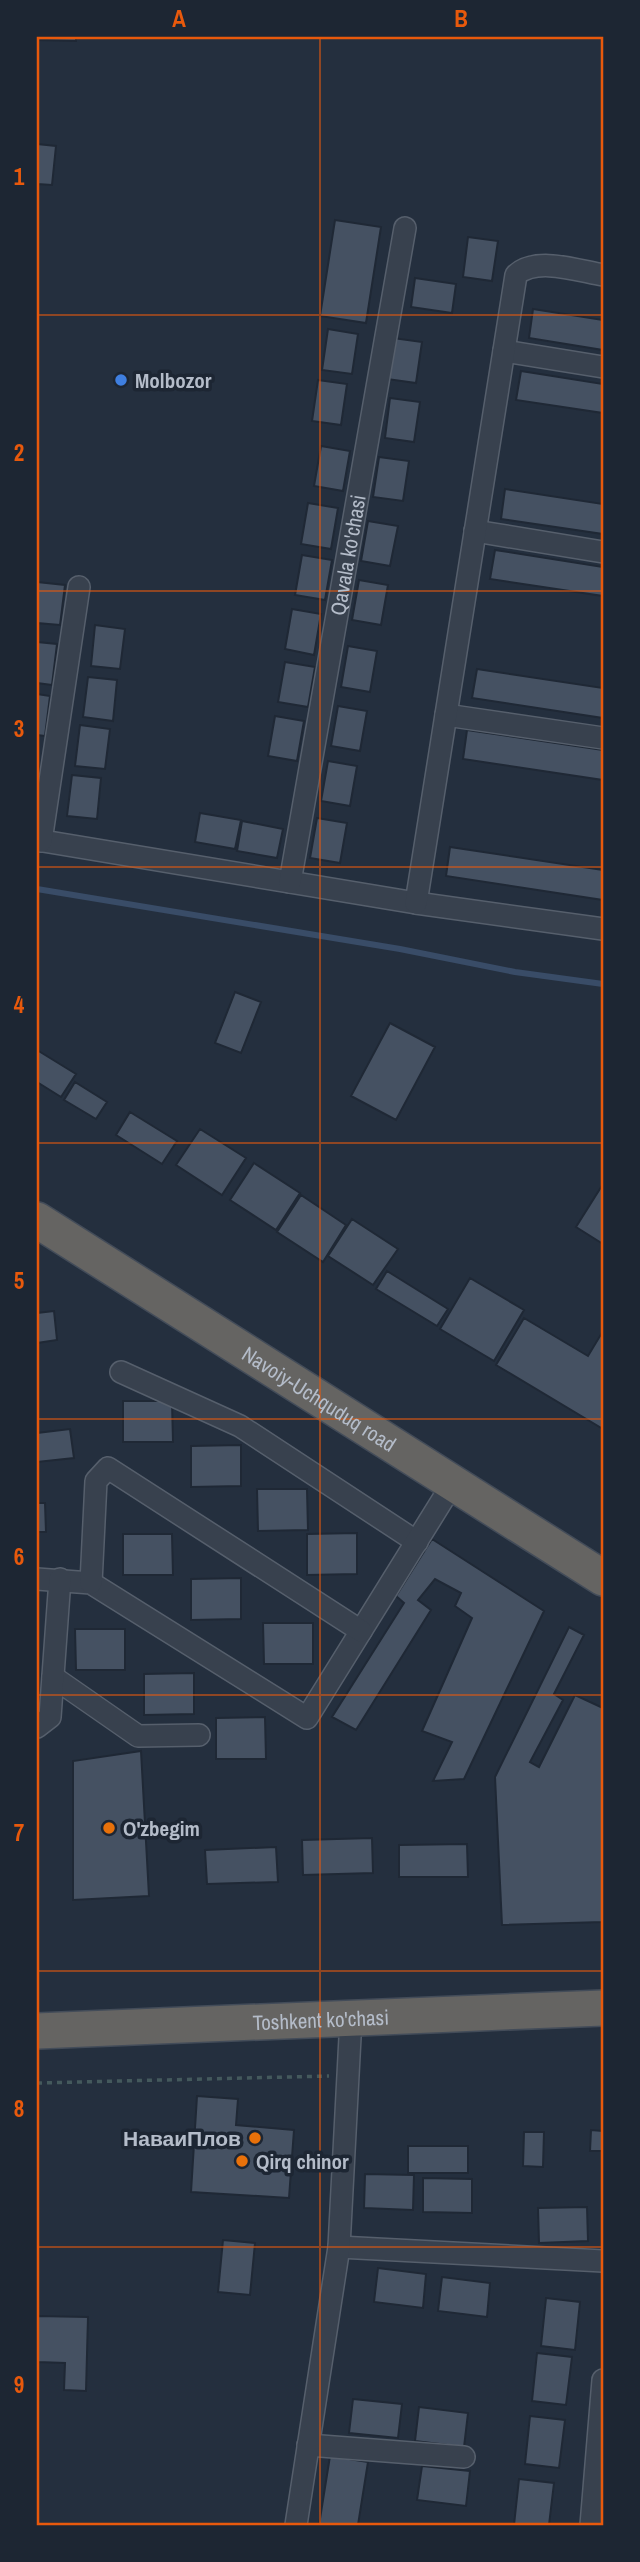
<svg xmlns="http://www.w3.org/2000/svg" width="640" height="2562" font-family="'Archivo Narrow',sans-serif">
<style>
.lines{fill:none;stroke-linecap:round;stroke-linejoin:round}
.stream{stroke:#394c67;stroke-width:6}
.building{fill:#455162;stroke:#1f2835;stroke-width:2}
.minor-casing{stroke:#565f6c;stroke-width:24}
.trunk-casing{stroke:#434c59;stroke-width:38}
.path{stroke:#44595c;stroke-width:3.5;stroke-dasharray:5 5;stroke-linecap:butt}
.minor{stroke:#38414e;stroke-width:21}
.trunk{stroke:#656462;stroke-width:35}
.grid{fill:none;stroke:#e8590c;stroke-width:2;stroke-opacity:0.55}
.shop-dot{fill:#3f7fe0;stroke:#1d2633;stroke-width:2.5}
.food-dot{fill:#e8710a;stroke:#1d2633;stroke-width:2.5}
.labels{text-anchor:middle;dominant-baseline:central;stroke-width:7;stroke-linejoin:round;paint-order:stroke}
.poi-label{font-size:21px;font-weight:bold;fill:#b4bcc9;stroke:#1d2633;text-anchor:start}
.street-label{font-size:21px;fill:#b4bcc9;stroke:#1d2633}
.neatline{fill:none;stroke:#e8590c;stroke-width:2.5}
.grid-label{font-size:23px;text-anchor:middle;font-weight:bold;fill:#e8590c}
</style>
<rect width="100%" height="100%" fill="#242f3e"/>
<g class="lines">
<path class="stream" d="M37,889L400,949L515,972L603,984"/>
</g>
<path class="building" d="M37,37H76V41L37,40Z
M37,144L56,146L52,185L37,184Z
M335,220L381,227L366,323L320,316Z
M468,237L498,241L492,281L463,277Z
M415,278L456,284L452,313L411,307Z
M533,309L603,320V350L529,338Z
M328,329L358,334L352,374L322,370Z
M393,338L422,342L416,383L387,379Z
M521,371L603,384V413L516,400Z
M318,380L347,384L341,425L312,421Z
M390,398L420,402L414,442L385,438Z
M321,446L350,451L343,491L314,486Z
M379,457L409,461L403,501L373,497Z
M505,489L603,504V534L501,519Z
M308,503L338,508L331,549L301,544Z
M368,521L398,526L390,566L361,561Z
M495,550L603,567V596L490,579Z
M302,555L332,560L325,600L295,595Z
M359,580L388,585L381,625L352,620Z
M37,582L65,585L60,625L37,623Z
M292,609L321,614L314,655L285,649Z
M95,625L125,629L120,669L91,666Z
M37,642L57,644L52,685L37,683Z
M348,646L377,651L370,692L341,687Z
M285,662L315,667L308,707L278,702Z
M477,669L603,688V718L472,698Z
M88,677L117,680L113,721L83,717Z
M37,694L50,696L45,736L37,735Z
M338,706L367,711L360,751L331,746Z
M275,716L304,721L297,761L268,756Z
M80,725L110,729L105,769L75,766Z
M467,730L603,750V780L463,759Z
M328,761L357,766L350,806L321,801Z
M72,775L101,778L97,819L67,816Z
M200,813L241,820L235,849L195,842Z
M317,818L347,823L340,863L310,858Z
M242,821L283,829L277,858L237,851Z
M450,847L603,870V900L446,876Z
M235,992L261,1002L241,1053L215,1043Z
M390,1023L435,1047L396,1120L351,1096Z
M37,1050L76,1074L61,1097L37,1082Z
M75,1082L107,1102L96,1119L64,1100Z
M130,1112L177,1141L162,1164L116,1135Z
M200,1129L246,1158L222,1195L176,1165Z
M254,1163L300,1193L276,1230L230,1200Z
M603,1184V1244L576,1227Z
M301,1195L346,1225L323,1262L277,1232Z
M352,1219L398,1249L373,1285L328,1256Z
M387,1271L448,1309L437,1326L376,1289Z
M470,1278L524,1310L494,1361L440,1329Z
M54,1311L57,1340L37,1343V1313Z
M524,1318L588,1356L603,1331V1429L496,1365Z
M123,1401H172L173,1442H123Z
M70,1429L74,1458L37,1462V1433Z
M241,1445V1486L191,1487V1446Z
M257,1489H307L308,1530L258,1531Z
M37,1503H45L46,1532H37Z
M357,1533V1574L307,1575V1534Z
M123,1534H172L173,1575H123Z
M432,1539L544,1611L464,1779L433,1781L452,1742L422,1731L472,1618L455,1606L461,1593L435,1579L418,1600L431,1610L356,1730L332,1717L404,1603L396,1596Z
M241,1578V1619L191,1620V1579Z
M263,1623H313V1664H264Z
M569,1627L584,1635L554,1694L563,1700L530,1762L539,1767L575,1695L603,1708V1922L502,1925L495,1777Z
M75,1629H125V1670H76Z
M194,1673V1714L144,1715V1674Z
M265,1717L266,1759H216V1718Z
M141,1751L149,1896L73,1900V1761Z
M372,1838L373,1873L303,1875L302,1840Z
M467,1844L468,1877H399V1845Z
M276,1847L278,1882L207,1884L205,1850Z
M197,2096L238,2099L236,2125L294,2130L289,2198L191,2192Z
M591,2130L603,2131V2151H590Z
M524,2132H544L543,2167L523,2166Z
M408,2146H468V2173H408Z
M365,2174L414,2175L413,2210L364,2208Z
M423,2178L472,2179V2213L423,2212Z
M587,2207L588,2241L539,2243L538,2208Z
M223,2240L255,2243L250,2295L218,2292Z
M378,2268L426,2274L423,2308L374,2302Z
M442,2277L490,2283L487,2317L438,2311Z
M546,2298L580,2302L575,2350L541,2346Z
M37,2316L88,2317L86,2391L64,2390L65,2363L37,2362Z
M537,2353L572,2357L566,2405L532,2401Z
M353,2399L402,2404L398,2438L349,2433Z
M419,2407L468,2413L464,2447L415,2441Z
M530,2416L565,2420L559,2468L525,2464Z
M330,2456L368,2462L358,2525H319Z
M422,2466L470,2471L466,2506L417,2500Z
M519,2479L554,2483L549,2525H514Z"/>
<g class="lines">
<defs>
<g id="minor">
<path d="M504,351L603,367"/>
<path d="M475,531L603,552"/>
<path d="M446,715L603,738"/>
<path d="M37,840L416,903L603,929"/>
<path d="M41,841L79,587"/>
<path id="s1" d="M290,882L405,228"/>
<path d="M416,903L516,275C536,256 579,271 603,275"/>
<path d="M121,1372L240,1426L417,1542"/>
<path d="M37,1579L91,1583L307,1718L453,1483"/>
<path d="M91,1583L96,1481L108,1468L361,1631"/>
<path d="M53,1677L138,1736L199,1735"/>
<path d="M37,1727L50,1717L60,1579"/>
<path d="M339,2247L603,2261"/>
<path d="M308,2445L464,2457"/>
<path d="M296,2525L339,2247L351,2018"/>
<path d="M591,2525L603,2380"/>
</g>
<g id="trunk">
<path id="s2" d="M37,1220L603,1578"/>
<path id="s3" d="M37,2031L603,2008"/>
</g>
</defs>
<use href="#minor" class="minor-casing"/>
<use href="#trunk" class="trunk-casing"/>
<path class="path" d="M37,2083L329,2076"/>
<use href="#minor" class="minor"/>
<use href="#trunk" class="trunk"/>
</g>
<path class="grid" d="M320,37V2525M37,315H603M37,591H603M37,867H603M37,1143H603M37,1419H603M37,1695H603M37,1971H603M37,2247H603"/>
<circle class="shop-dot" cx="121" cy="380" r="7"/>
<g class="food-dot">
<circle cx="109" cy="1828" r="7"/>
<circle cx="255" cy="2138" r="7"/>
<circle cx="242" cy="2161" r="7"/>
</g>
<g class="labels">
<g class="poi-label">
<text x="135" y="380">Molbozor</text>
<text x="123" y="1828">O'zbegim</text>
<text x="241" y="2138" text-anchor="end">НаваиПлов</text>
<text x="256" y="2161">Qirq chinor</text>
</g>
<g class="street-label">
<text stroke="none"><textPath href="#s1" startOffset="332">Qavala ko'chasi</textPath></text>
<text stroke="none"><textPath href="#s2" startOffset="334">Navoiy-Uchquduq road</textPath></text>
<text stroke="none"><textPath href="#s3" startOffset="284">Toshkent ko'chasi</textPath></text>
</g>
</g>
<rect width="640" height="2562" fill="none" stroke="#1d2633" stroke-width="77"/>
<rect x="38" y="38" width="564" height="2486" class="neatline"/>
<g class="grid-label">
<text x="179" y="27">A</text>
<text x="461" y="27">B</text>
<text x="19" y="185">1</text>
<text x="19" y="461">2</text>
<text x="19" y="737">3</text>
<text x="19" y="1013">4</text>
<text x="19" y="1289">5</text>
<text x="19" y="1565">6</text>
<text x="19" y="1841">7</text>
<text x="19" y="2117">8</text>
<text x="19" y="2393">9</text>
</g>
</svg>
